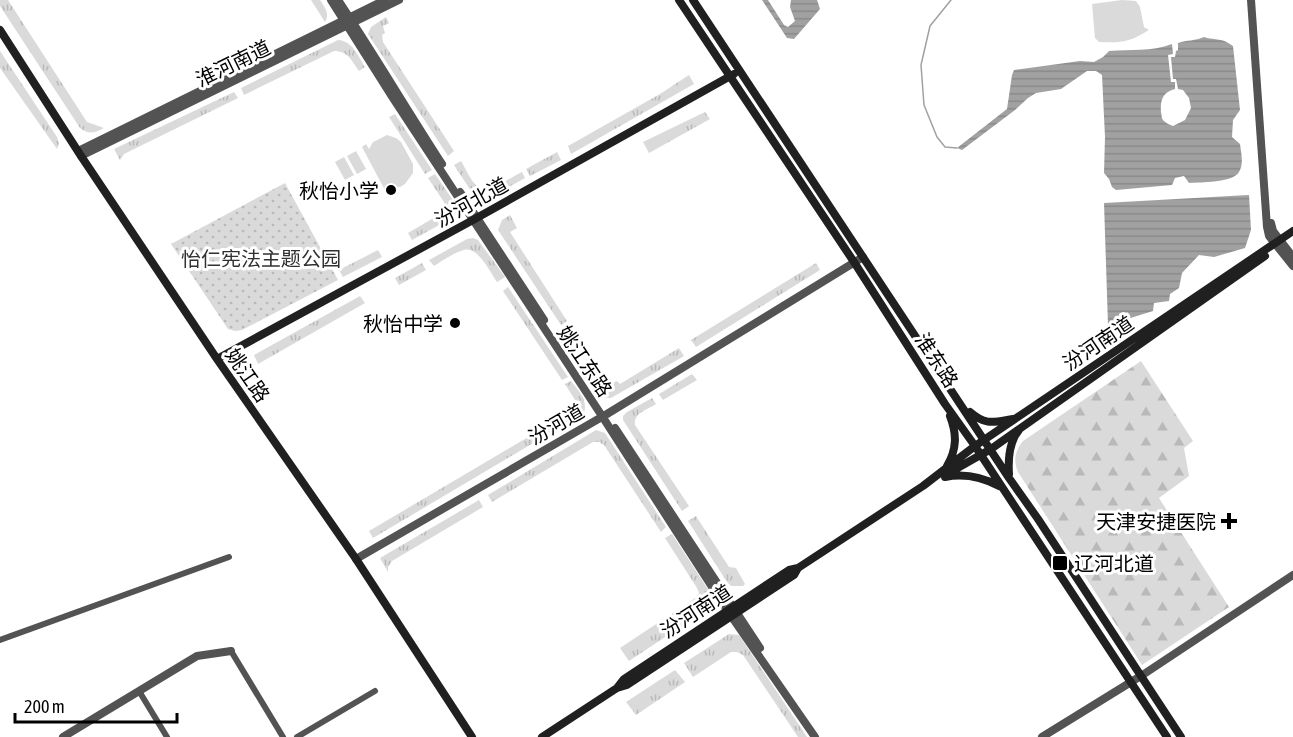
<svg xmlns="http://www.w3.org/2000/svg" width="1293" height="737" font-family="'Asap Condensed','Noto Sans SC',sans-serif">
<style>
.grass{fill:url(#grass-tufts)}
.forest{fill:url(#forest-firs)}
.park{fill:url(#park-dots)}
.pitch{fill:#dadada}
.water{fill:url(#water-rules)}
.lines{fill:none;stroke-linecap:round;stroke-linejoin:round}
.stream{stroke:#a1a1a1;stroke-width:1.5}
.minor{stroke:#535353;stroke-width:6}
.tertiary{stroke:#535353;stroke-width:8}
.secondary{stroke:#202020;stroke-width:8}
.poi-dot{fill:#000;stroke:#fff;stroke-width:2}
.labels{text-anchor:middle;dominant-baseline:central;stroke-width:6;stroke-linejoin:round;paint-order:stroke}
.street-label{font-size:20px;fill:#000;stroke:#fff}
.poi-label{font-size:20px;fill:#000;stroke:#fff;text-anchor:end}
.park-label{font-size:20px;fill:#313131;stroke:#fff}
</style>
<defs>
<pattern id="grass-tufts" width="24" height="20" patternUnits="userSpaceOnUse" patternTransform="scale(1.5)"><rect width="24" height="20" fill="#dadada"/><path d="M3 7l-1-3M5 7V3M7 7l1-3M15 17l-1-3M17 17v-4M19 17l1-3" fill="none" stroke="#b9b9b9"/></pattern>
<pattern id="forest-firs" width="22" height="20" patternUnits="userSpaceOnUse" patternTransform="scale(1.5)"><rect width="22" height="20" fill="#dadada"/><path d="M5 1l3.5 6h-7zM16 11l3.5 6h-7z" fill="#b9b9b9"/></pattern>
<pattern id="park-dots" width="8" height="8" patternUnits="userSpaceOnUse" patternTransform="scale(1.5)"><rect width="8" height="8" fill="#dadada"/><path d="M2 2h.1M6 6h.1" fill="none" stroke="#b9b9b9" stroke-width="1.8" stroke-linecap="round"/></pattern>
<pattern id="water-rules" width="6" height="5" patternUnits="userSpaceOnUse" patternTransform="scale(1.5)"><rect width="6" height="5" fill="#a1a1a1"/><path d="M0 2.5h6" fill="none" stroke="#898989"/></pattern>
</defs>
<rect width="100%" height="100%" fill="#fff"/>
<path class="grass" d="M0,0H8L87,122L104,128C95,133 89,135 80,128L0,6Z
M311,0H320C325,8 330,13 325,22Z
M386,17L389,23L383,26L385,33L382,35L383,42L454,151L448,156L368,34L371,27Z
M338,40C353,41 358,56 365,67L359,71C351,60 348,51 334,51L244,95L241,88Z
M0,51L57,137L59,143L57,149L0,68Z
M689,75L694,84L571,154L568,146L660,94Z
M234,92L238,98L124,154L120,160L114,149Z
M705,112L710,119L649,153L643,142Z
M395,114L432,170L425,174L389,117Z
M557,152L561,160L530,176L526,169Z
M461,161C466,169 470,180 477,186C487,195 511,177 522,172L525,178L487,199L478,198L473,194L454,165Z
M435,174L457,206L455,215L452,218L412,240L408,233L442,213L444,202L428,178Z
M510,215L517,228L510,232L567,321L561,325L498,230L502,220Z
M473,238L478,240L505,277L497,282C490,272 478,246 464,250C455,252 442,261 434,266L429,260L467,239Z
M378,250L382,257L343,277L339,270Z
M422,263L426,270L399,285L395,278Z
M816,263L820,270L696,347L691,340Z
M508,287L568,377L562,380L503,291Z
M360,296L365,303L258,364L254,355Z
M679,348L684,356L611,398H606L600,390L617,381L620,384Z
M692,374L697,380L663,400L659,394Z
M571,381C579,391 588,400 584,413L373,538L369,531L574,410L575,400L565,384Z
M652,398L656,404C647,410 633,413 635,425L689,506L682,511L623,420V416L627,412Z
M596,430L605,433L666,527L661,532L604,445L599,442H593L492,502L488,495Z
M479,500L483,507L392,561L388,567V572L380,558Z
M696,516L729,567L736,568L745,584L743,586H731L727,582L688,521Z
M672,534L711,594C712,600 712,603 709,608L629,661L620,648L697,597L699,593L697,588L665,538Z
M729,634L739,635L807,737H798L743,655L737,652H731L693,677L684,663Z
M675,670L685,682L636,715L626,702Z"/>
<path class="forest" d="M1141,361L1193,441L1184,448L1189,476L1159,498L1229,607L1142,665L1018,472C1013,460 1015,451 1023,441Z"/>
<path class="park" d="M285,183L338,280L242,330L235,331L228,329L171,244Z"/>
<path class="pitch" d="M1122,0L1136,1L1140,7L1144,27L1149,30C1130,42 1122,43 1099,42L1095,38L1092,4Z
M387,135L396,138L401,142L413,164V173L405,184L400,187L389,186L392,191L387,194L362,147L366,144L369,149L373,142Z
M356,151L366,169L357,174L347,156Z
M344,157L354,175L345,180L335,162Z"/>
<path class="water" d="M762,0H768L784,25L788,27L795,21L790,7L791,0H817L820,9L794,39L787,38Z
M1204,37C1217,41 1221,37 1233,46L1240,110L1233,120L1232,137L1240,144C1241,152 1244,164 1239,172C1233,183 1200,182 1189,183L1184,176L1175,178L1172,185L1116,190L1112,187L1109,179L1104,173L1105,137L1102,75L1096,71H1087L1061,89L1036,93L1028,98L1015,110L962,150L957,148L1007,109L1012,75L1014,70L1080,61L1094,62L1103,57L1109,51C1131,49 1151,52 1172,44L1173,54L1168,55L1171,82H1175V89C1163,92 1160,100 1161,112C1162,116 1161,118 1164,121C1166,123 1170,125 1173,126L1185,120L1191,108L1189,98L1183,90L1178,89L1176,79H1173L1171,57H1175L1176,51L1178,50V43C1187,40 1195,41 1204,37Z
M1249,195L1251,230L1245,248L1214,257L1199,255L1182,273L1179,288L1170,294L1169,301L1154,303L1153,311L1108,325L1104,203Z"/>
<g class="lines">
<path class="stream" d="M951,0L930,26L921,65L924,105L937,137L945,147L957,148"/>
<path class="minor" d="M0,640L229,557
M231,651L283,737
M139,691L167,737
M297,737L375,691"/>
<path class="tertiary" d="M331,0L393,98L602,416L727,610L815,737
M338,0C374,54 407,110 442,164
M1251,0L1267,227L1269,236L1293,266
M78,151L385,0
M81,156L399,0
M460,192L544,320
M1271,223L1273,231L1293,257
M615,428L760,648
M356,559L607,414L863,257
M63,737L197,656L231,651
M1042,737L1144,674L1293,575"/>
<path class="secondary" d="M679,0L854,262L945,404L975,446L1167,737
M693,0L1009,478L1038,519L1181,737
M0,30L81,156L217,359L356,559L472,737
M217,359L473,220L734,74
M970,412C986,426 994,422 1013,419
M947,466C957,449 957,434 950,416
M947,474L991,449L1265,256
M1009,474C1008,459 1009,442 1019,430
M945,477C965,473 982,477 999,486
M617,688L624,679L789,570L798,568
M542,737L617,688L627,685L794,575L798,568L923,486L975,446L1293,231"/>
</g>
<g class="poi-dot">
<circle cx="391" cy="190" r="6"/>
<circle cx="455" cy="323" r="6"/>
<path d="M1226 512h6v6h6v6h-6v6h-6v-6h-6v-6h6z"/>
<rect x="1052" y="555" width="16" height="16" rx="3"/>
</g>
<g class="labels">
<g class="street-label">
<text transform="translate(233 63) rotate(-26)">淮河南道</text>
<text transform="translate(471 202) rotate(-29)">汾河北道</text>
<text transform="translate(1098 343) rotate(-34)">汾河南道</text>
<text transform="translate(937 360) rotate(57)">淮东路</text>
<text transform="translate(585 361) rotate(56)">姚江东路</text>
<text transform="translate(248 375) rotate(55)">姚江路</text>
<text transform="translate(556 424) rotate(-30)">汾河道</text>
<text transform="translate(696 611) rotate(-33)">汾河南道</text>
</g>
<g class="poi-label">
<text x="379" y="190">秋怡小学</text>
<text x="443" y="323">秋怡中学</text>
<text x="1216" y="521">天津安捷医院</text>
<text x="1074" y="563" text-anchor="start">辽河北道</text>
</g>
<g class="park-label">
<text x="261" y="258">怡仁宪法主题公园</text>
</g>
</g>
<path d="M15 713v9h162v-9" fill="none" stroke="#000000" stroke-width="3"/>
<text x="24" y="713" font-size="18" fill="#000000" stroke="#ffffff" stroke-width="4.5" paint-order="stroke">200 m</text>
</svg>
